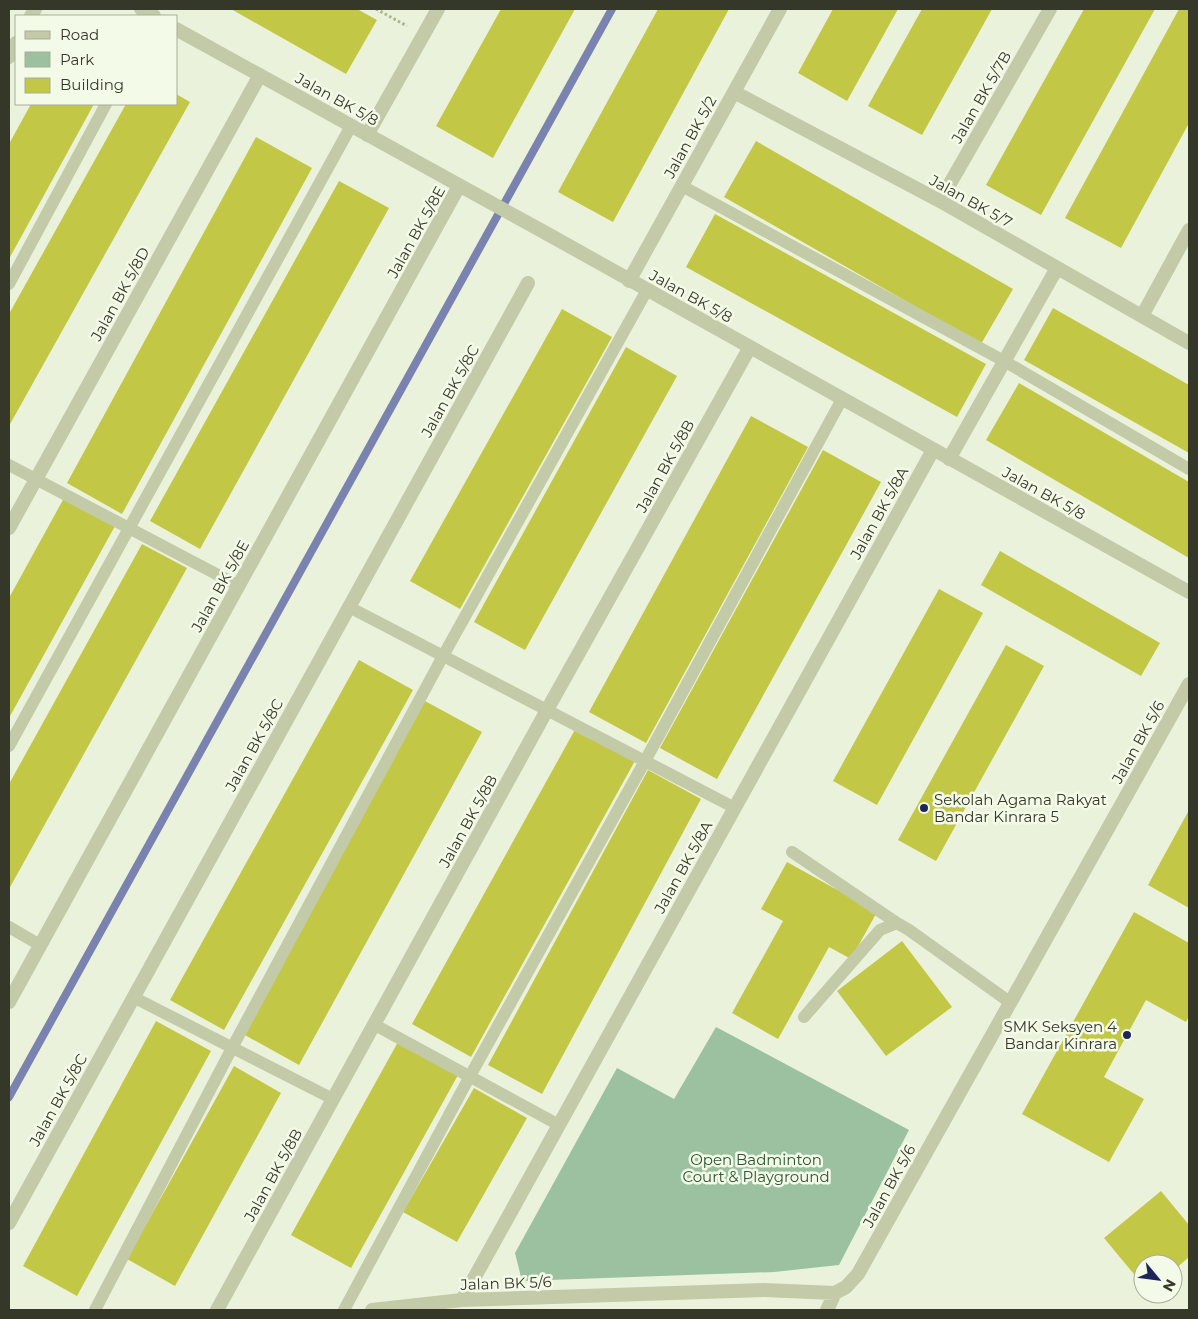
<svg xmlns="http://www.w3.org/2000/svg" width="1198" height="1319" font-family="Montserrat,sans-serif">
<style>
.green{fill:#9bc1a0}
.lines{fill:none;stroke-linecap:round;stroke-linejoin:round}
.stream{stroke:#7a83af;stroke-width:8}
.building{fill:#c2c745}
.path{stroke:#acb38f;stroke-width:3;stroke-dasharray:2.5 2.5;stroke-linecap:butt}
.service{stroke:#c2caa7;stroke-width:12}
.minor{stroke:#c2caa7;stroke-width:14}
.poi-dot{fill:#1d2559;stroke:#f4fae8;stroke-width:2}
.labels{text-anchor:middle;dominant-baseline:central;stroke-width:5;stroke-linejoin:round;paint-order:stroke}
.street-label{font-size:15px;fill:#353728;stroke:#f4fae8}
.poi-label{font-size:15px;fill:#353728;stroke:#f4fae8;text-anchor:start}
.park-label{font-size:15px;fill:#2b5532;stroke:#f4fae8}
</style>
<rect width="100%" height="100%" fill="#ebf2db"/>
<path class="green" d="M716,1027L909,1130L839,1265L774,1272L522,1281L515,1253L617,1068L674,1099Z"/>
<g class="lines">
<path class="stream" d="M9,1097L612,9"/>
</g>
<path class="building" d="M231,9H357L377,20L346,74Z
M501,9H575L493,158L436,126Z
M658,9H729L613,222L558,192Z
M833,9H898L847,101L798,73Z
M922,9H992L922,135L868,106Z
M1084,9H1155L1041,215L986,185Z
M1179,9H1189V123L1121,248L1065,218Z
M176,94L190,102L9,426V314L126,104H176Z
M31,104H94L9,259V144Z
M256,137L312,168L122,514L67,483Z
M756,141L1013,289L981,344L724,197Z
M339,181L389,208L200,549L150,521Z
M715,214L986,364L957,417L686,267Z
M1053,308L1189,385V453L1024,360Z
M562,309L612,337L460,609L410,581Z
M626,347L677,376L525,650L474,622Z
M1019,383L1189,482V558L986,440Z
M751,416L808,447L646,743L589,712Z
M823,450L881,482L717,779L660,748Z
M64,498L115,526L9,718V598Z
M142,544L187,568L9,889V784Z
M1000,551L1160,643L1141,676L981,585Z
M939,589L983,613L877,805L833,781Z
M1006,645L1044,666L936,861L898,840Z
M359,660L413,690L224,1030L170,1000Z
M425,701L482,732L299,1065L243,1034Z
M577,726L636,759L471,1057L412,1024Z
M648,770L701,799L542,1094L488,1065Z
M1189,810V908L1148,885Z
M787,862L877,912L851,959L829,947L778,1039L732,1013L783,921L761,909Z
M1134,912L1189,943V1016L1186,1022L1146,1000L1104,1077L1144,1099L1109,1162L1022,1114Z
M902,941L952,1007L886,1056L837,991Z
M156,1021L211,1051L77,1296L23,1266Z
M398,1042L458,1075L351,1268L291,1235Z
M234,1066L281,1093L175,1286L127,1259Z
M474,1088L527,1118L457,1242L403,1212Z
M1161,1191L1189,1225V1257L1173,1271V1264H1143V1285L1104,1238Z"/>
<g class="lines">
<path class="path" d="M376,9L407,26"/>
<path class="service" d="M682,186L1004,361L1189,469
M9,284L106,104
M9,465L239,586
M349,607L735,808
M9,746L351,126
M792,852L897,923
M9,927L40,945
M133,997L333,1099
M804,1017L880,930L897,923L909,930L1011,1003
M375,1025L559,1125
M95,1310L232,1048L443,656L647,290
M344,1310L470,1076L645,761L842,399"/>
<path class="minor" d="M141,9L154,16
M31,16L35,9
M176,29L544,232L1189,592
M9,57L16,43
M734,92L940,201L1189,343
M367,135L438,9
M940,201L1050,9
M629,281L780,9
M1142,316L1189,230
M949,459L1057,268
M9,528L260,75
M9,1002L459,186
M9,1223L528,283
M462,1300L933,450
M217,1310L547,710L750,347
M372,1310L462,1300L764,1290L835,1293L846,1287L858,1274L1189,684
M827,1310L835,1293"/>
</g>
<g class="poi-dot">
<circle cx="924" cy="808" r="5"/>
<circle cx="1127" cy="1035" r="5"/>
</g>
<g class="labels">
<g class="street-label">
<text transform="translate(981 97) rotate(-60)">Jalan BK 5/7B</text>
<text transform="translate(337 99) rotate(29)">Jalan BK 5/8</text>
<text transform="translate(690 137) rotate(-61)">Jalan BK 5/2</text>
<text transform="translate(971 201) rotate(29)">Jalan BK 5/7</text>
<text transform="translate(416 232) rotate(-61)">Jalan BK 5/8E</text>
<text transform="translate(120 294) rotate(-61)">Jalan BK 5/8D</text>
<text transform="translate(691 296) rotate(29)">Jalan BK 5/8</text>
<text transform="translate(450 391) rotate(-61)">Jalan BK 5/8C</text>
<text transform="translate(665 466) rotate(-61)">Jalan BK 5/8B</text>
<text transform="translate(1044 493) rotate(29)">Jalan BK 5/8</text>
<text transform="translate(879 513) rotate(-61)">Jalan BK 5/8A</text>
<text transform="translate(220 586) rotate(-61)">Jalan BK 5/8E</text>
<text transform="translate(1138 742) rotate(-61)">Jalan BK 5/6</text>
<text transform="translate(254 745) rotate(-61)">Jalan BK 5/8C</text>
<text transform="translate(468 821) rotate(-61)">Jalan BK 5/8B</text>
<text transform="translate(683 867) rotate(-61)">Jalan BK 5/8A</text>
<text transform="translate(58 1100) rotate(-61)">Jalan BK 5/8C</text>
<text transform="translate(273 1175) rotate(-61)">Jalan BK 5/8B</text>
<text transform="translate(889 1186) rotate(-61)">Jalan BK 5/6</text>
<text transform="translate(506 1283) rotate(-2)">Jalan BK 5/6</text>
</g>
<g class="poi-label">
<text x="934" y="799">Sekolah Agama Rakyat<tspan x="934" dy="17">Bandar Kinrara 5</tspan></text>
<text x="1117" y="1026" text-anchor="end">SMK Seksyen 4<tspan x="1117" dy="17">Bandar Kinrara</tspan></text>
</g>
<g class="park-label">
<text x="756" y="1159">Open Badminton<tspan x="756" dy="17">Court &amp; Playground</tspan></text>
</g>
</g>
<rect width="1198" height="1319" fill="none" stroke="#353728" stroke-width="20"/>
<rect x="15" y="15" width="162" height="90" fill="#f4fae8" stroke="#a8ac9b"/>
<rect x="25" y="31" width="25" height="8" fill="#c2caa7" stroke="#a8ac9b"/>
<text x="60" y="40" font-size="15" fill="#353728">Road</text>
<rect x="25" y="52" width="25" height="15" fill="#9bc1a0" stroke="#a8ac9b"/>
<text x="60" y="65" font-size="15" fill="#353728">Park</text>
<rect x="25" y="78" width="25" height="15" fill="#c2c745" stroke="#a8ac9b"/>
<text x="60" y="90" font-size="15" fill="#353728">Building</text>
<g transform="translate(1158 1279) rotate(119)"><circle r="24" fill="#f4fae8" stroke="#a8ac9b"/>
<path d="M0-4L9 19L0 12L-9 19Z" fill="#1d2559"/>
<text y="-8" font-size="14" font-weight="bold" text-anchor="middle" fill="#353728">N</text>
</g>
</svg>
